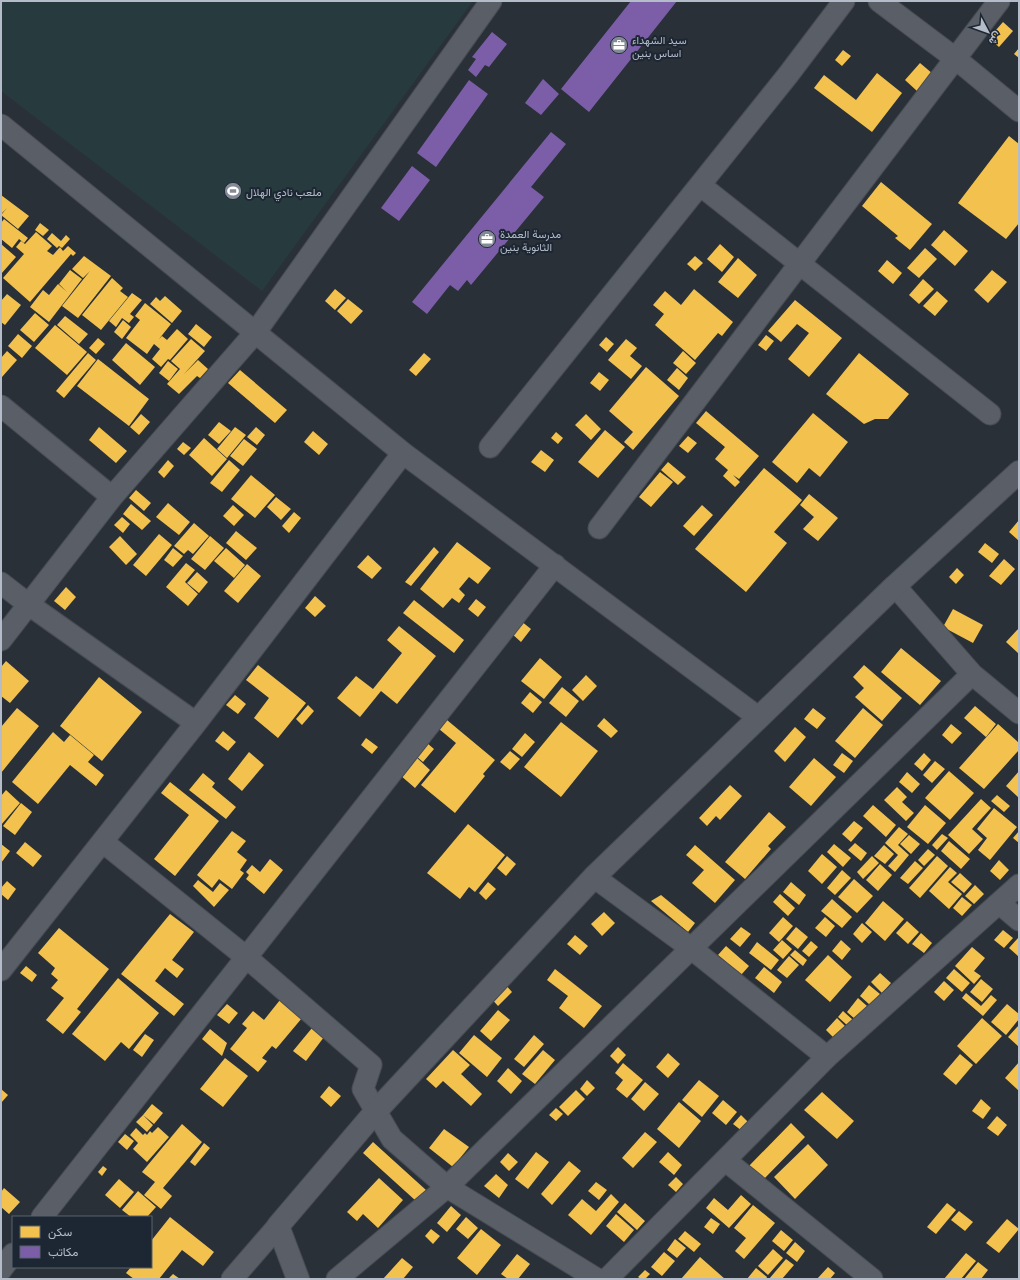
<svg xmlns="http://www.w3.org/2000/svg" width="1020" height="1280" font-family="'Noto Sans',Vazirmatn,sans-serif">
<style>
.garden{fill:#273a3e}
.homes{fill:#f2c14e}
.offices{fill:#7b5ea7}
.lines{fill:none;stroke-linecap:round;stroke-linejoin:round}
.minor-casing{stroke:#484c53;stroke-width:23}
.tertiary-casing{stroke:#484c53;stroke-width:24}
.minor{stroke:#5a5e66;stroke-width:21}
.tertiary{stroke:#5a5e66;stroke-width:22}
.labels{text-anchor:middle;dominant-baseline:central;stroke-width:4;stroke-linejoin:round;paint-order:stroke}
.poi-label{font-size:11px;fill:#b4bcc9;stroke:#1d2633;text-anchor:start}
</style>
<rect width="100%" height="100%" fill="#2a3038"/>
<path class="garden" d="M1,1H473L262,291L1,91Z"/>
<path class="homes" d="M1003,22L1013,31L999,47L989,38Z
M1019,48V58L1014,54Z
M843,50L851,56L842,66L835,60Z
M920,63L933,74L917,91L905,80Z
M877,73L902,93L872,132L814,88L824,75L856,100Z
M1009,136L1019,144V223L1006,239L958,203Z
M881,182L932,224L910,250L895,238L898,236L862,206Z
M1,195L29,216L18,229L1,215L7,208L1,214Z
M4,219L28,238L24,243L19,239L12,248L1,239V223Z
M40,223L49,230L43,236L35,230Z
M944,230L968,251L955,266L931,245Z
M36,232L52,246L47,251L53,255L60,247L63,251L68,246L76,253L73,256L71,254L30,302L3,278L24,254L16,247L21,241L25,244Z
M52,233L61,241L66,235L70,239L62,248L59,246L57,248L47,239Z
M1,244L16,257L1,274Z
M720,244L734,257L722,272L707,259Z
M925,248L937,259L919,278L907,268Z
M84,256L111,276L78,318L62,306L90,271L83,278L72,269Z
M695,256L703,263L695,271L687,264Z
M738,258L757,275L738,298L718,282Z
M887,260L902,273L893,284L878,271Z
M70,270L82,279L49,322L30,307L43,290L49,295L58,284L67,292L59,284Z
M992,270L1007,282L988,303L974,290Z
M112,278L123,288L120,291L128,297L101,330L82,315Z
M923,279L934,289L919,304L909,295Z
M335,289L346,298L335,310L325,301Z
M694,289L733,322L722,336L718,333L695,360L655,325L664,314L653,305L665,291L681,305Z
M937,291L948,301L935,316L923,306Z
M132,293L142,300L130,314L134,317L129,323L122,318L116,327L109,321Z
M7,294L21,305L5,325L1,322V301Z
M165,296L182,311L172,323L150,304L156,297L160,301Z
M348,299L363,311L351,324L337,311Z
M795,300L842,338L809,377L788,359L809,333L797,324L781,342L768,331Z
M145,303L171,324L159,339L162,336L167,340L177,329L188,339L170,360L168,359L161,367L152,359L160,349L154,344L147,354L126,338L140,320L135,316Z
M35,313L49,325L34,342L20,330Z
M65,316L88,334L79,344L57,325Z
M123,320L131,327L122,339L114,332Z
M196,324L212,337L204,347L188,334Z
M55,325L87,352L67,375L35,348Z
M18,334L32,346L22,358L8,346Z
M766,335L774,341L766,351L758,345Z
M606,337L614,344L607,352L599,345Z
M98,338L105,344L96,354L89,348Z
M191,339L205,351L184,374L198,360L208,369L200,378L197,376L179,394L167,384L180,369L171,361Z
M626,339L637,348L630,356L642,366L631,379L608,360Z
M126,343L155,367L140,385L112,360Z
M7,351L17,360L2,377L1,358Z
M683,351L696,363L686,374L673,363Z
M88,353L96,360L64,398L56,391Z
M424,353L431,359L416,376L409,370Z
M859,353L909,394L888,419H875L864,424L826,394Z
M98,359L149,399L129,426L77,386Z
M168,361L178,369L169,381L159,373Z
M646,367L679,396L633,450L624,442L633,432L609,411Z
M677,368L688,378L679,390L667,380Z
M240,370L287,410L275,423L228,383Z
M599,372L609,380L600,391L590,383Z
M706,411L759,456L739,479L733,475L740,482L735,487L723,476L728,470L715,459L725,447L696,423Z
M813,413L848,442L820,477L809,468L797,483L772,462Z
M141,414L150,422L139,435L130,427Z
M586,414L601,429L591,440L575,425Z
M219,422L231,431L219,444L208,435Z
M99,427L127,451L116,463L89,440Z
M235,427L246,435L227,458L217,449Z
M256,427L265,435L257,445L247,437Z
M605,430L625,447L598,478L578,462Z
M313,431L328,444L319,455L304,442Z
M556,432L563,438L558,444L551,438Z
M688,436L697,443L688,453L679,446Z
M204,438L227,459L212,476L189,455Z
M244,439L257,449L243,466L230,456Z
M183,442L191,448L184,455L177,449Z
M541,450L554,460L545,472L531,462Z
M168,460L174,466L164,478L158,472Z
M229,460L240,470L222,492L210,483Z
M668,462L686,477L678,485L661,470Z
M764,468L802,500L774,532L787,543L746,592L695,549Z
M660,472L673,482L651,507L639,497Z
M251,475L275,495L255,518L231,499Z
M136,490L151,503L144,511L129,498Z
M809,494L838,518L818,541L803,529L814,517L800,505Z
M276,497L291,509L281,520L267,507Z
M168,503L190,522L179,535L156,517Z
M131,504L151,521L142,530L123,514Z
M233,505L244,515L234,526L223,516Z
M702,505L713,515L694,536L683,526Z
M294,512L301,518L289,533L282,526Z
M122,517L130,524L123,533L114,525Z
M1019,520V541L1009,532Z
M194,523L209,536L193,554L188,550L184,554L174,546Z
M236,531L257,548L246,560L226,543Z
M159,534L172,545L146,576L133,565Z
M120,536L137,554L126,565L109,547Z
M210,536L224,548L205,570L191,559Z
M457,542L491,568L478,584L469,577L459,589L465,595L459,603L452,598L443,608L420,589Z
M985,543L999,554L992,563L978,552Z
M434,547L439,552L411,586L405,582Z
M173,548L183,556L173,567L164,560Z
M226,548L245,565L234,578L214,561Z
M368,555L382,568L372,579L357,567Z
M1004,559L1015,569L1001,585L989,576Z
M186,563L195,570L185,582L198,594L188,606L166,587Z
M247,564L261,576L238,603L224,591Z
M957,568L964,575L956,584L949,577Z
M197,572L208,582L199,593L187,583Z
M66,587L76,597L65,610L54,601Z
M315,596L326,606L315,617L305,608Z
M476,599L486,607L478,617L468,609Z
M414,600L464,640L454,653L403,613Z
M953,609L983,625L973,643L943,627Z
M521,621L531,629L521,642L511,633Z
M399,626L436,656L397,704L381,691L360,717L337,698L356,676L373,689L402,653L387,640Z
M1019,628V654L1006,642Z
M901,648L941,681L920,705L881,672Z
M540,658L562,677L544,699L521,681Z
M6,661L29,681L10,703L1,696V667Z
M258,665L306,703L278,738L254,718L269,698L246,680Z
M864,665L902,698L882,721L855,697L864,688L853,677Z
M586,675L597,686L583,701L572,690Z
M99,677L142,712L102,761L60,726Z
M562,687L579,701L566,717L549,703Z
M530,692L542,702L533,713L521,703Z
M235,695L246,704L238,714L226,705Z
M308,705L314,711L302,725L296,719Z
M975,706L996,724L986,737L964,718Z
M17,708L39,726L1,773V727Z
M813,708L826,718L817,729L804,719Z
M863,708L883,725L855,758L835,741Z
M604,718L618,731L611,738L597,726Z
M447,720L495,760L483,774L485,776L455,813L421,785L456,743L439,729Z
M561,722L598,751L561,797L524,767Z
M951,724L962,733L952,744L942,735Z
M998,724L1019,743V750L984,789L959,768Z
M795,727L806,737L785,762L774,751Z
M223,731L236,742L228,751L215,741Z
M53,732L64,742L70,735L94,755L88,762L104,775L96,786L70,765L38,804L12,782Z
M525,733L535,742L522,757L512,749Z
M366,738L378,747L372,754L361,745Z
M427,743L434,749L423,762L416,756Z
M510,751L520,759L510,770L500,762Z
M249,752L264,765L242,791L228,779Z
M842,753L853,761L844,773L833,765Z
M924,753L931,760L922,771L914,764Z
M416,757L430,770L415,788L400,775Z
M814,758L836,777L811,806L789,787Z
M935,761L945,769L932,783L923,775Z
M949,771L974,793L950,820L925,798Z
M1019,771V798L1006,786Z
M907,772L920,784L912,793L899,782Z
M203,773L215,783L212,787L236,807L226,819L189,790Z
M170,782L219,821L175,876L154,859L189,815L161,793Z
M730,785L742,796L720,820L716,816L707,826L699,818Z
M897,787L907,797L902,802L914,813L906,821L884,800Z
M6,790L20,803L1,825V796Z
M997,795L1010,806L1004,812L991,801Z
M981,799L991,808L972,829L983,839L969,854L948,835Z
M21,803L32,812L15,835L3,826Z
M873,805L896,825L886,837L863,816Z
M925,805L946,823L928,844L907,827Z
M994,808L1017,827L990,860L978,850L987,838L977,829Z
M769,812L786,827L768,846L771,849L745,879L725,862Z
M854,821L863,828L851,842L842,834Z
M468,824L505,855L475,892L469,887L460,899L427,873Z
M899,827L908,834L898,845L909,855L895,872L888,866L898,855L885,843Z
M232,831L246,841L237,852L247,860L240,870L244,873L232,889L219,879L212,888L197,875Z
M1019,831V843L1013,838Z
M942,834L948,838L937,850L932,845Z
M909,835L920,844L911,854L900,844Z
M949,841L970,859L961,869L941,851Z
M25,842L42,856L33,867L16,853Z
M855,843L867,853L861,861L848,850Z
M1,844L10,851L1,863Z
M834,844L851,858L843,867L827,852Z
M695,845L735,880L715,903L692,883L704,870L686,855Z
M884,845L894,854L885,864L874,856Z
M928,849L935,855L924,866L918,860Z
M822,854L837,867L822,884L808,871Z
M507,856L516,864L506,876L497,868Z
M872,856L879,863L863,879L857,872Z
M937,856L948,866L920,898L909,888Z
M270,859L283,870L264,894L246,879L249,875L246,872L252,865L260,872Z
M999,860L1009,870L1000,880L990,871Z
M915,861L923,868L908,884L900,878Z
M880,864L892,875L878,891L866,880Z
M950,867L957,873L948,882L962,894L949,909L929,891Z
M842,870L851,878L835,895L827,888Z
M960,873L972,884L964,893L951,882Z
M854,879L873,896L857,913L838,897Z
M198,880L213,892L220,883L229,890L214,907L193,886Z
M7,881L16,889L8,900L1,894V888Z
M488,882L496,889L486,900L479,893Z
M791,882L806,895L799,905L783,892Z
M975,885L984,894L974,904L965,896Z
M780,894L795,908L788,916L773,902Z
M661,895L695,923L688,932L651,901Z
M962,897L972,905L962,916L953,908Z
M832,899L852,917L842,928L821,911Z
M883,901L904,919L885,941L865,923Z
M604,912L615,923L602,936L591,924Z
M170,914L194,932L172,960L184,969L177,978L165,968L155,981L184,1004L174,1016L121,974Z
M783,917L793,926L779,942L769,933Z
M825,917L835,926L826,937L815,928Z
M907,921L919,932L908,944L896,933Z
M862,923L872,932L862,943L853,934Z
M741,927L751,934L740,947L730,939Z
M796,927L808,937L798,949L786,939Z
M59,928L109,969L77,1009L81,1012L63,1034L46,1020L64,998L51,988L58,980L51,974L55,968L38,953Z
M1003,930L1013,938L1004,948L994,940Z
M921,933L932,943L924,953L912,944Z
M575,935L588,946L580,955L567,944Z
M1018,938L1019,939V957L1009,948Z
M782,940L792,949L783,959L773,950Z
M841,940L851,949L842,960L832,951Z
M811,941L818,947L809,957L802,951Z
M757,942L779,960L771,970L749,953Z
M726,946L749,966L741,975L718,955Z
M972,947L985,958L974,971L981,976L974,984L955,966Z
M795,950L807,960L803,966L790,955Z
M828,955L852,977L830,1002L805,980Z
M789,956L799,965L787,978L777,970Z
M26,966L37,975L32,982L20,973Z
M764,967L782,982L774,993L755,978Z
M555,969L602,1006L584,1028L559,1008L568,996L547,980Z
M954,969L970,983L962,992L946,978Z
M880,973L891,983L882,993L871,982Z
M118,978L159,1013L129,1049L121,1042L105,1061L72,1034Z
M981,979L993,989L982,1002L970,992Z
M944,981L954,990L944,1001L934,992Z
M503,982L512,992L498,1006L489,996Z
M869,985L880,994L870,1005L860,996Z
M966,993L981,1006L991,995L997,1000L983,1016L962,998Z
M858,998L867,1006L855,1019L847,1012Z
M280,1000L302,1018L276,1049L272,1046L262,1058L267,1061L258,1072L230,1049L247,1028L242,1024L253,1011L264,1020Z
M227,1004L238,1013L229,1024L217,1015Z
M1007,1004L1019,1014V1019L1006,1035L991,1022Z
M498,1010L510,1020L491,1041L480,1031Z
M843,1011L853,1020L848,1026L838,1017Z
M837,1018L846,1027L835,1039L826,1030Z
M982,1018L1002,1036L976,1064L957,1046Z
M1019,1025V1047L1008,1037Z
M312,1028L324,1037L306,1061L293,1051Z
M210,1029L227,1043L222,1056L202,1039Z
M145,1034L154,1040L142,1057L133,1050Z
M474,1035L502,1058L487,1077L459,1053Z
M534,1035L544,1044L524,1067L514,1059Z
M618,1047L626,1055L618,1064L610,1056Z
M453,1050L470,1065L461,1074L482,1094L471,1106L443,1081L436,1088L426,1079Z
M543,1050L555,1060L535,1084L522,1074Z
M668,1053L680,1064L668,1078L656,1067Z
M960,1054L973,1065L956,1085L943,1074Z
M225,1058L248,1076L223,1107L200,1089Z
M1019,1062V1091L1005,1078Z
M623,1063L643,1080L627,1098L616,1089L623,1080L615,1073Z
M508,1068L522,1081L511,1094L497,1081Z
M587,1080L595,1088L587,1096L580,1089Z
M699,1080L719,1096L702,1117L682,1100Z
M645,1082L659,1094L644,1111L631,1099Z
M329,1086L341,1096L331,1107L320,1097Z
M1,1089L8,1095L1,1103Z
M576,1090L585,1099L568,1116L559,1107Z
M822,1092L854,1121L837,1139L804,1110Z
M981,1099L991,1108L983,1119L972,1111Z
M723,1100L737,1112L726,1125L712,1113Z
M679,1102L701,1121L679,1148L657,1129Z
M152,1104L163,1113L154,1124L143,1115Z
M556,1108L563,1114L556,1121L549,1115Z
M143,1115L153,1125L147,1132L136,1122Z
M741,1115L749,1123L742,1131L733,1124Z
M997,1116L1007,1125L998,1136L987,1128Z
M791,1123L805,1137L761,1182L747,1168Z
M182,1124L202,1142L163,1188L172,1196L161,1209L144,1195L155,1182L142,1172Z
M158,1127L169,1137L147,1162L133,1149L138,1143L130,1135L136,1128L143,1135L145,1133L147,1135L150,1131L152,1133Z
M444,1129L469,1147L453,1167L429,1148Z
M645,1132L657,1142L633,1168L622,1158Z
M125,1134L134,1141L127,1150L118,1142Z
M373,1142L426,1190L416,1201L363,1153Z
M204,1143L210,1148L195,1166L190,1162Z
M808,1144L828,1165L795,1199L774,1177Z
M536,1152L549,1162L528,1189L515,1179Z
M668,1152L682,1165L674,1175L659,1162Z
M508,1153L518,1162L509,1171L500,1162Z
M569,1161L581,1171L552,1205L541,1194Z
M103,1166L107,1169L102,1176L98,1172Z
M496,1174L508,1185L499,1198L484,1186Z
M676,1177L683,1184L676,1192L668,1185Z
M379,1178L403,1200L378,1228L363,1214L357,1221L347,1212Z
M119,1179L134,1192L120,1208L105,1195Z
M596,1182L607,1190L599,1200L588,1191Z
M4,1188L20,1202L9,1214L1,1207V1192Z
M138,1191L156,1207L147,1217H131L122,1210Z
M611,1194L619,1202L591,1235L568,1215L582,1199L596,1211Z
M741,1195L751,1204L729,1228L706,1208L714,1198L728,1210Z
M625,1203L645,1221L637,1230L617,1212Z
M947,1203L956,1210L936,1234L927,1227Z
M753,1205L775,1223L744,1259L735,1251L746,1238L734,1228Z
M451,1206L461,1215L447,1232L437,1223Z
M959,1211L973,1222L965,1231L951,1220Z
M616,1214L634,1230L624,1242L606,1226Z
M170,1217L214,1252L203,1266L182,1250L159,1279H134L126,1273L131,1267H151V1241Z
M466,1217L478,1228L468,1239L456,1229Z
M711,1218L720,1224L713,1234L704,1227Z
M1007,1219L1019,1229L999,1253L986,1243Z
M431,1229L440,1236L433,1244L425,1236Z
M481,1229L501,1245L477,1275L457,1258Z
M781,1230L793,1240L784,1251L772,1241Z
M685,1231L701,1244L694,1252L678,1239Z
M675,1239L686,1248L677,1258L667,1250Z
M795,1242L805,1251L797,1262L786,1253Z
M773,1249L783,1258L768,1275L758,1266Z
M664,1252L675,1261L662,1276L651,1267Z
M966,1253L976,1261L961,1279H944Z
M517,1254L530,1264L518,1279H508L501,1274Z
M700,1257L725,1279H681Z
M402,1258L413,1267L403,1279H383Z
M786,1259L794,1265L782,1279H769Z
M978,1262L988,1270L981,1279H964Z
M828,1267L835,1273L830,1279H817Z
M756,1268L767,1277L766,1279H747Z
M645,1270L650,1274L645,1279H641L638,1277Z
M173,1274L180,1279H168Z"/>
<path class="offices" d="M631,1H677L589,112L561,89Z
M492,32L507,44L489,67L485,65L476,77L468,70L476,59L472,57Z
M543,79L559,94L541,115L525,103Z
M469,80L488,94L436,167L417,153Z
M551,132L566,144L531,187L544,197L471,285L467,280L458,291L450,285L427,314L412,302Z
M412,166L430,180L399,221L381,208Z"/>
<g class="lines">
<defs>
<path id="minor" d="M879,1L956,59L1019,111
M1,125L403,453L758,717
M700,185L990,414
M1,406L112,497
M490,447L788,75L844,1
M599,528L999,1
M1,583L28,604L196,723
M895,586L972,674L1019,713
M1,640L112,497L255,333L491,1
M103,842L246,957L371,1065L363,1089L392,1139L447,1187L597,1279
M594,877L692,949L827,1057
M999,903L1019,920
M1,970L196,723L403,453
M725,1160L872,1279
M42,1217L555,565
M1,1270L13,1254
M232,1279L278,1226
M337,1279L447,1187L972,674
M607,1279L827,1057L1019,885"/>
<path id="tertiary" d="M298,1279L278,1226L376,1111L594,877L895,586L1019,472"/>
</defs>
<use href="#minor" class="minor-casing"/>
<use href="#tertiary" class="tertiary-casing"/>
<use href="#minor" class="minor"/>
<use href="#tertiary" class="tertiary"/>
</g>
<defs>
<symbol id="office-disc" viewBox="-11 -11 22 22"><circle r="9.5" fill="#848b96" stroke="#1d2633"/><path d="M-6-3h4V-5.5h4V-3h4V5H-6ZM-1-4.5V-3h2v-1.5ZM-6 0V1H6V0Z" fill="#fff"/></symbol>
<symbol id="stadium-disc" viewBox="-11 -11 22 22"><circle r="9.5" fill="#848b96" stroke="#1d2633"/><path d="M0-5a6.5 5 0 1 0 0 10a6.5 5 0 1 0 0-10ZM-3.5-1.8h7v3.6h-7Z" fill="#fff"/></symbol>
</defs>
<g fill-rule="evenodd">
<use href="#office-disc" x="609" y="35" width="20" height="20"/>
<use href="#stadium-disc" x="223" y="181" width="20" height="20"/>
<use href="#office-disc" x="477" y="229" width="20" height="20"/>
</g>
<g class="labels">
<g class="poi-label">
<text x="632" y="39">سيد الشهداء<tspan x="632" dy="13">اساس بنين</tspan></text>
<text x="246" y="191">ملعب نادي الهلال</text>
<text x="500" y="233">مدرسة العمدة<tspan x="500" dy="13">الثانوية بنين</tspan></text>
</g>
</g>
<rect width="1020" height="1280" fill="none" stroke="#b4bcc9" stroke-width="4"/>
<rect x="12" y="1216" width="140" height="52" fill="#1d2633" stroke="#59626f"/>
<rect x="20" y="1226" width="20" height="12" fill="#f2c14e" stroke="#59626f"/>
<text x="48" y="1236" font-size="12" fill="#b4bcc9">سكن</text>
<rect x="20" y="1246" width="20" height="12" fill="#7b5ea7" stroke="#59626f"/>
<text x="48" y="1256" font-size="12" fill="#b4bcc9">مكاتب</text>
<g transform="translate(988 32) rotate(131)" stroke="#1d2633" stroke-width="3" paint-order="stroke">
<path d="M0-3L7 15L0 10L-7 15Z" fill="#b4bcc9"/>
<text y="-6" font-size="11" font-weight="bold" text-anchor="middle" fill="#b4bcc9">ش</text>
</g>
</svg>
